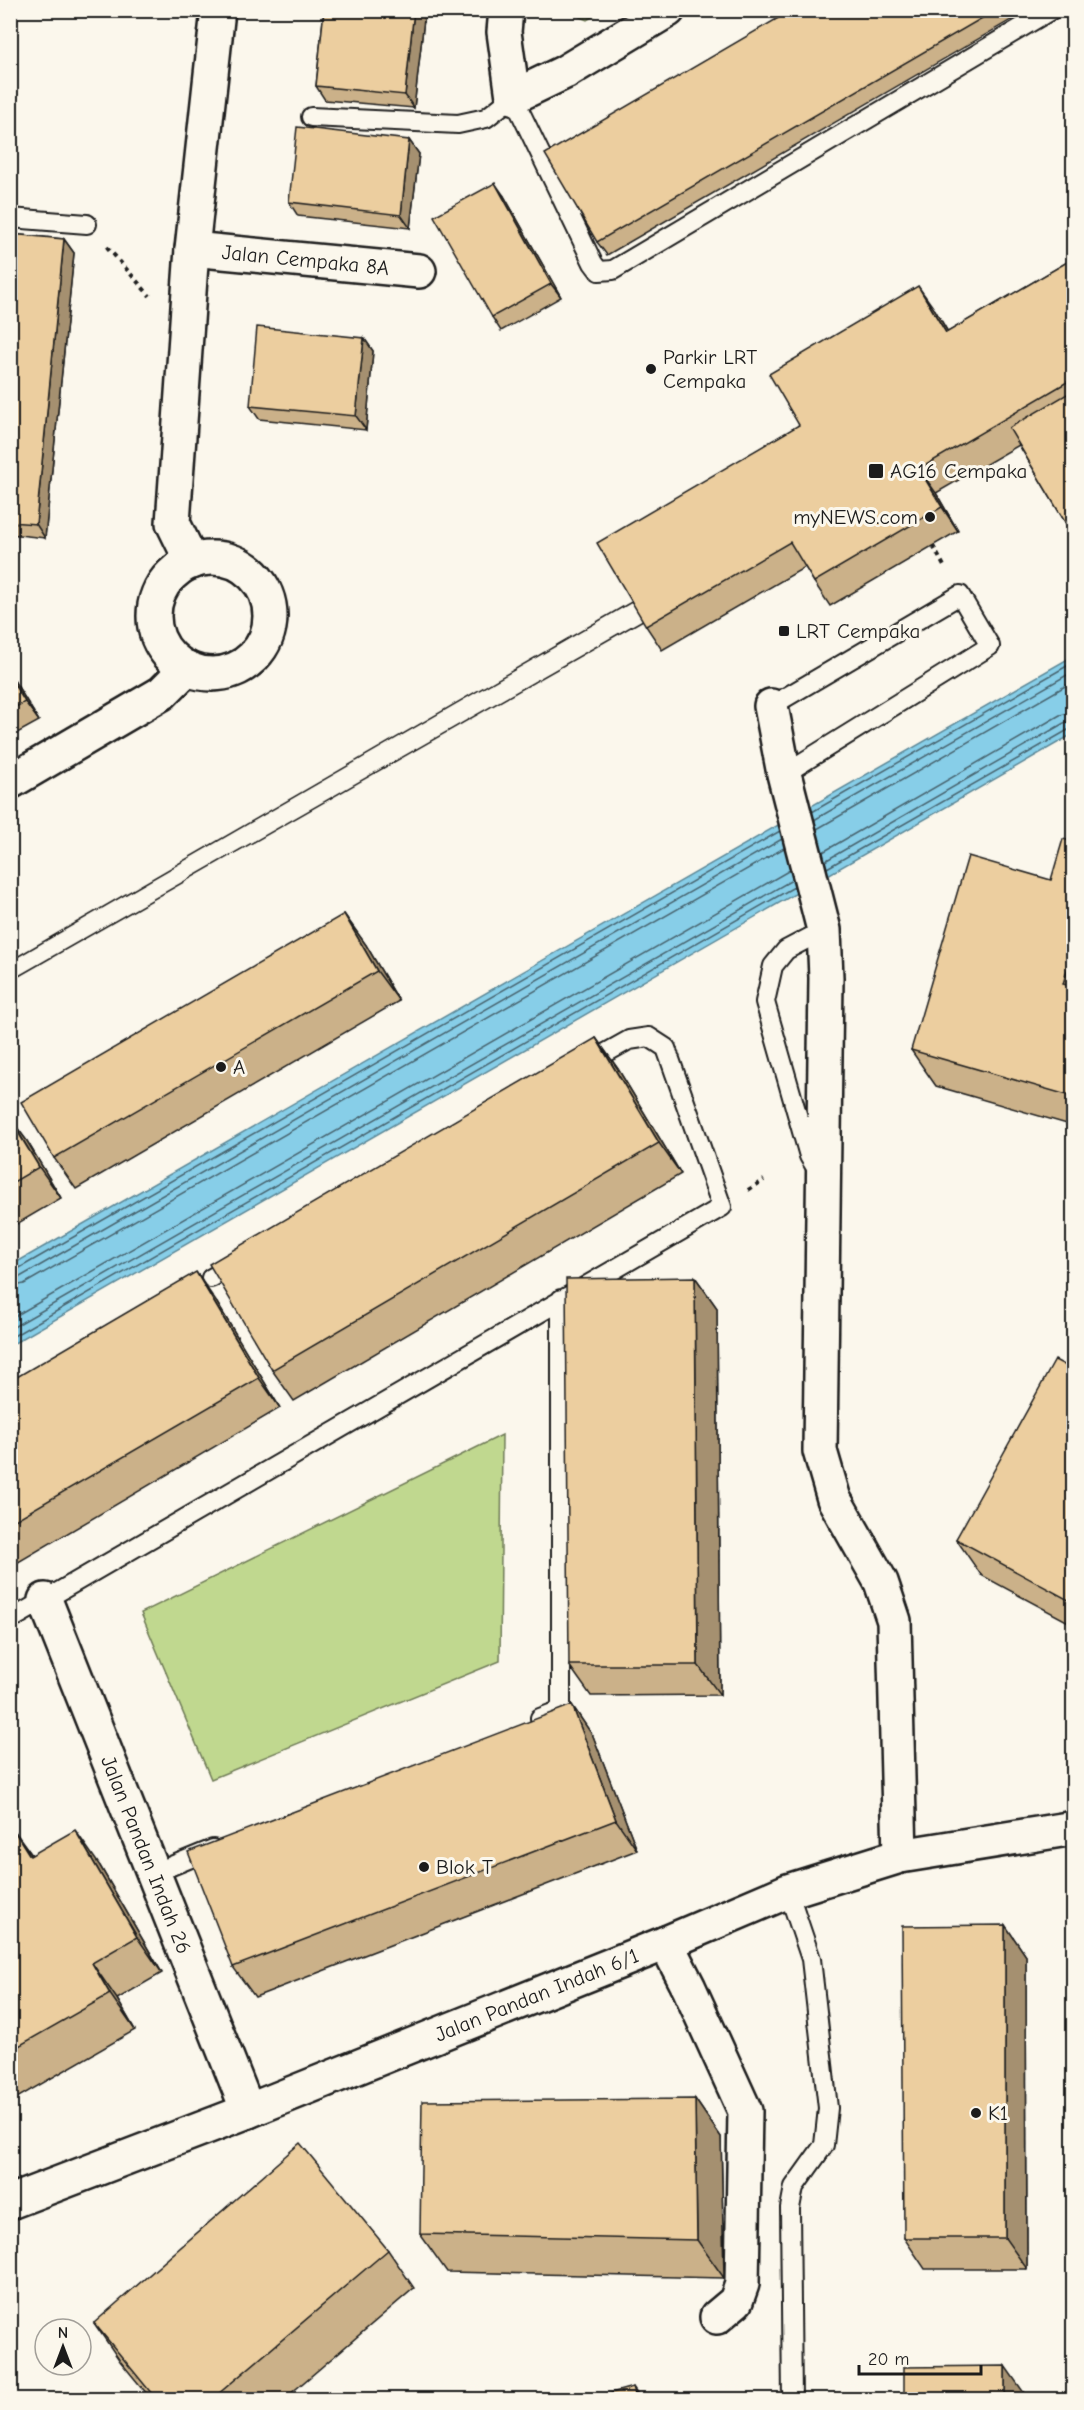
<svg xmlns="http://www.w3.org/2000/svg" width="1084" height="2410" font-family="'Comic Neue',sans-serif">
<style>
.green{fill:#c0d88f;stroke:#6e7a56;stroke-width:1.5}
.water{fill:#87cee8;stroke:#5c8796;stroke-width:1.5}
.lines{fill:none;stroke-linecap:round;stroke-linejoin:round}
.shore{stroke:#47636e;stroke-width:1.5}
.service-casing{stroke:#1c1c1c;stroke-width:22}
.minor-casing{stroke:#1c1c1c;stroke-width:38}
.tertiary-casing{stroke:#1c1c1c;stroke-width:38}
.path{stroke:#1c1c1c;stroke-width:4;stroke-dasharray:4.5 4.5;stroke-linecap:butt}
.service{stroke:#fbf7ec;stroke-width:18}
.minor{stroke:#fbf7ec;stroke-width:33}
.tertiary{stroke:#fbf7ec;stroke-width:33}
.tram{stroke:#1c1c1c;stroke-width:1.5}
.wall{fill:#cbb189;stroke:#1c1c1c;stroke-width:1.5}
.shaded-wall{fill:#a5906f;stroke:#1c1c1c;stroke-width:1.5}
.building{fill:#ecce9f;stroke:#1c1c1c;stroke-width:1.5}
.poi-dot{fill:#1c1c1c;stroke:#fbf7ec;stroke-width:2}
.labels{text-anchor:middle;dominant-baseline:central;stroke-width:6;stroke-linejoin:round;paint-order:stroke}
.street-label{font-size:21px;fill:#1c1c1c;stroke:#fbf7ec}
.poi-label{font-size:21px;fill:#1c1c1c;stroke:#fbf7ec;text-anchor:start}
</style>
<rect width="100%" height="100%" fill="#fbf7ec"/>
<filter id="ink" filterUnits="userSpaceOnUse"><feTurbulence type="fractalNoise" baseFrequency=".0167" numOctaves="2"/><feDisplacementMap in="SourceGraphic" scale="12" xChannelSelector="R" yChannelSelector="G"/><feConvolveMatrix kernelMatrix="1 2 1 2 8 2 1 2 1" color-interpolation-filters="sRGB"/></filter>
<g filter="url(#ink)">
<path class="green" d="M566,11L602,10V11L587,20Z
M502,1435L500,1661L211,1779L141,1613Z"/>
<path class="water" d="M1073,656V734L11,1345L10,1266Z"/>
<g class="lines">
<path class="shore" d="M812,812L1074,662
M814,820L1074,671
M817,829L1074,681
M823,852L1060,715L1074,712
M825,861L1064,723L1074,721
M827,868L1068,730L1074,729
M10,1271L16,1270L780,831
M10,1278L20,1277L782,839
M10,1287L24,1284L784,848
M10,1319L790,870
M10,1329L792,880
M10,1338L794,887"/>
<defs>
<path id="service" d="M311,117L458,124L486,118L513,97L593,263L599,271L613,270L1051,10
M10,218L87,224
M771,706L960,595L990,646L784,774
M818,1171L809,1156L765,1002L773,966L786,950L824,930
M211,1278L236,1264
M10,1620L722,1207L666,1048L649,1037L629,1040L586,1064
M540,1718L561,1710V1299
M154,1873L213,1849
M788,1891L811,1959L828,2108L824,2145L794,2187L790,2208L792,2400"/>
<g id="minor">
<path d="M506,10L504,32L513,97L565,72L668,10"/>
<path id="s1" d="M192,249L419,271"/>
<circle cx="212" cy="616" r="58"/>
<path d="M192,562L173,523L192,249L218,10"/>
<path d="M771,706L784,774L824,930L826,978L820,1451L834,1499L881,1582L894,1621L900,1856"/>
<path d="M10,782L162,693L187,668"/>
<path id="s2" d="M45,1600L248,2111"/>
<path d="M666,1943L689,1988L745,2111L742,2284L736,2301L717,2317"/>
</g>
<g id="tertiary">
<path id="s3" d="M10,2202L248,2111L666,1943L788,1891L900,1856L1074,1828"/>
</g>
</defs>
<use href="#service" class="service-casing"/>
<use href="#minor" class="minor-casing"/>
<use href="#tertiary" class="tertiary-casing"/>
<path class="path" d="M107,247L150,296
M933,546L945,568
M748,1190L764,1180"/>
<use href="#service" class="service"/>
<use href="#minor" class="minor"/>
<use href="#tertiary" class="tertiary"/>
<path class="tram" d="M10,961L647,593
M10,981L657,612"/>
</g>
<path class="wall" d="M324,10H425L414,108L325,100L316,86Z
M792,10H1028L607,255L597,242Z
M409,140L419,154L410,228L298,216L289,202Z
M504,196L561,297L501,331L492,317Z
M10,234L64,239L74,253L45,538L10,534Z
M1074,258V537L1019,445L936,493L958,531L830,606L814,582L805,567L662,650L646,626L799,425L935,310L948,332Z
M364,338L373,351L366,430L259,419L250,406Z
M10,674L39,721L10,737Z
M1074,842V1126L936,1086L911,1050L1051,880Z
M344,914L366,945L399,1001L76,1189L54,1158Z
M596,1038L618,1069L681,1174L294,1401L272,1370Z
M10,1118L27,1141L61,1198L10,1228Z
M695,1277L717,1308L720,1695L591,1696L569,1665Z
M217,1303L280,1408L10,1567V1381Z
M1074,1370V1625L981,1575L956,1539Z
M572,1705L593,1736L637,1850L255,1997L233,1967Z
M13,1829L32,1855L100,1866L162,1973L117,1999L135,2030L10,2102V1830Z
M1005,1925L1026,1956L1027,2269H925L904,2238Z
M695,2099L721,2137L724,2278L447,2272L420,2234Z
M388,2250L414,2288L283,2400H152L120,2361L94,2323Z"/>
<path class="shaded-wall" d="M414,10H425L414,108L405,95Z
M409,140L419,154L410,228L401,215Z
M495,183L504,196L561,297L551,284Z
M64,239L74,253L45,538L36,524Z
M918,286L935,310L962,357L946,333Z
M364,338L373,351L366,430L356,416Z
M919,469L936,493L958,531L942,507Z
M10,674L39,721L25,702L10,678Z
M344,914L366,945L399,1001L377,971Z
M1069,963L1074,969V998L1063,984Z
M596,1038L618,1069L681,1174L659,1143Z
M10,1118L27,1141L61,1198L39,1167Z
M196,1272L217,1303L280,1408L259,1378Z
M695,1277L717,1308L720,1695L698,1665Z
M572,1705L593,1736L637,1850L616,1820Z
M13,1829L39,1865L30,1856Z
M75,1830L100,1866L162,1973L137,1937Z
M1005,1925L1026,1956L1027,2269L1005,2238Z
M92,1963L117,1999L135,2030L110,1994Z
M695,2099L721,2137L724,2278L697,2240Z
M1005,2366L1027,2397V2400H1005Z
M633,2387L642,2400H637Z"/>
<path class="building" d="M324,10H414L405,95L316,86Z
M792,10H996L597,242L545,154Z
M297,127L409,140L401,215L289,202Z
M495,183L551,284L492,317L434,216Z
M10,234L64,239L36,524L10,522Z
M1074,258V378L919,469L942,507L814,582L790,542L646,626L597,543L799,425L769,374L918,286L946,333Z
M257,327L364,338L356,416L250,406Z
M1074,390V537L1009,428Z
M10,678L25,702L10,710Z
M1063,839L1074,842V965L1069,963L1063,984L1074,987V1097L911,1050L968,856L1051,880Z
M344,914L377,971L54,1158L21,1102Z
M596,1038L659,1143L272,1370L209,1264Z
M10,1119L39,1167L10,1184Z
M196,1272L259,1378L10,1523V1381Z
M695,1277L698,1665H569L566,1279Z
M1055,1360L1074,1370V1603L956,1539Z
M572,1705L616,1820L233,1967L188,1852Z
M13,1829L30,1856L75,1830L137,1937L92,1963L110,1994L10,2051V1830Z
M1005,1925V2238H904L902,1926Z
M695,2099L697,2240L420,2234L422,2101Z
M300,2143L388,2250L211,2400H157L94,2323Z
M1005,2366V2400H904V2367Z
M633,2387L637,2400H586Z"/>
</g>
<g class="poi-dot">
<circle cx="651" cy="369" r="6"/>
<rect x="868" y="463" width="16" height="16" rx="3"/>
<circle cx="930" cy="517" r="6"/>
<rect x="778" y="625" width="12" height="12" rx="3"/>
<circle cx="221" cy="1067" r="6"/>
<circle cx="424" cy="1867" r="6"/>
<circle cx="976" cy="2113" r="6"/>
</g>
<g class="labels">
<g class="street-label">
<text stroke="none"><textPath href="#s1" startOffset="114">Jalan Cempaka 8A</textPath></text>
<text stroke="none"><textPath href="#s2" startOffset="274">Jalan Pandan Indah 26</textPath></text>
<text stroke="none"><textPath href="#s3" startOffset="566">Jalan Pandan Indah 6/1</textPath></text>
</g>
<g class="poi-label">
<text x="663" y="357">Parkir LRT<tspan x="663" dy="24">Cempaka</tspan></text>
<text x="890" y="471">AG16 Cempaka</text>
<text x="918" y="517" text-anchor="end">myNEWS.com</text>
<text x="796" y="631">LRT Cempaka</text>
<text x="233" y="1067">A</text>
<text x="436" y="1867">Blok T</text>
<text x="988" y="2113">K1</text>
</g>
</g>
<rect width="1084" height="2410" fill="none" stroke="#fbf7ec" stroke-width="36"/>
<rect x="18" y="18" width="1048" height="2374" fill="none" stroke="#1c1c1c" stroke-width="2" filter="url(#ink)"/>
<g transform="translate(63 2347)"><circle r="28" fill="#fbf7ec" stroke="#a29f99" stroke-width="1.5"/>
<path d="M0-4.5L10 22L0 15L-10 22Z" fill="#1c1c1c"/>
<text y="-9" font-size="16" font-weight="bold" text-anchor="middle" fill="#1c1c1c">N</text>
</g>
<path d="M859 2365v9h122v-9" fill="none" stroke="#1c1c1c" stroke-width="3"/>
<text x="868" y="2365" font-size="18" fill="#1c1c1c" stroke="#fbf7ec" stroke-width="4.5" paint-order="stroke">20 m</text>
</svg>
